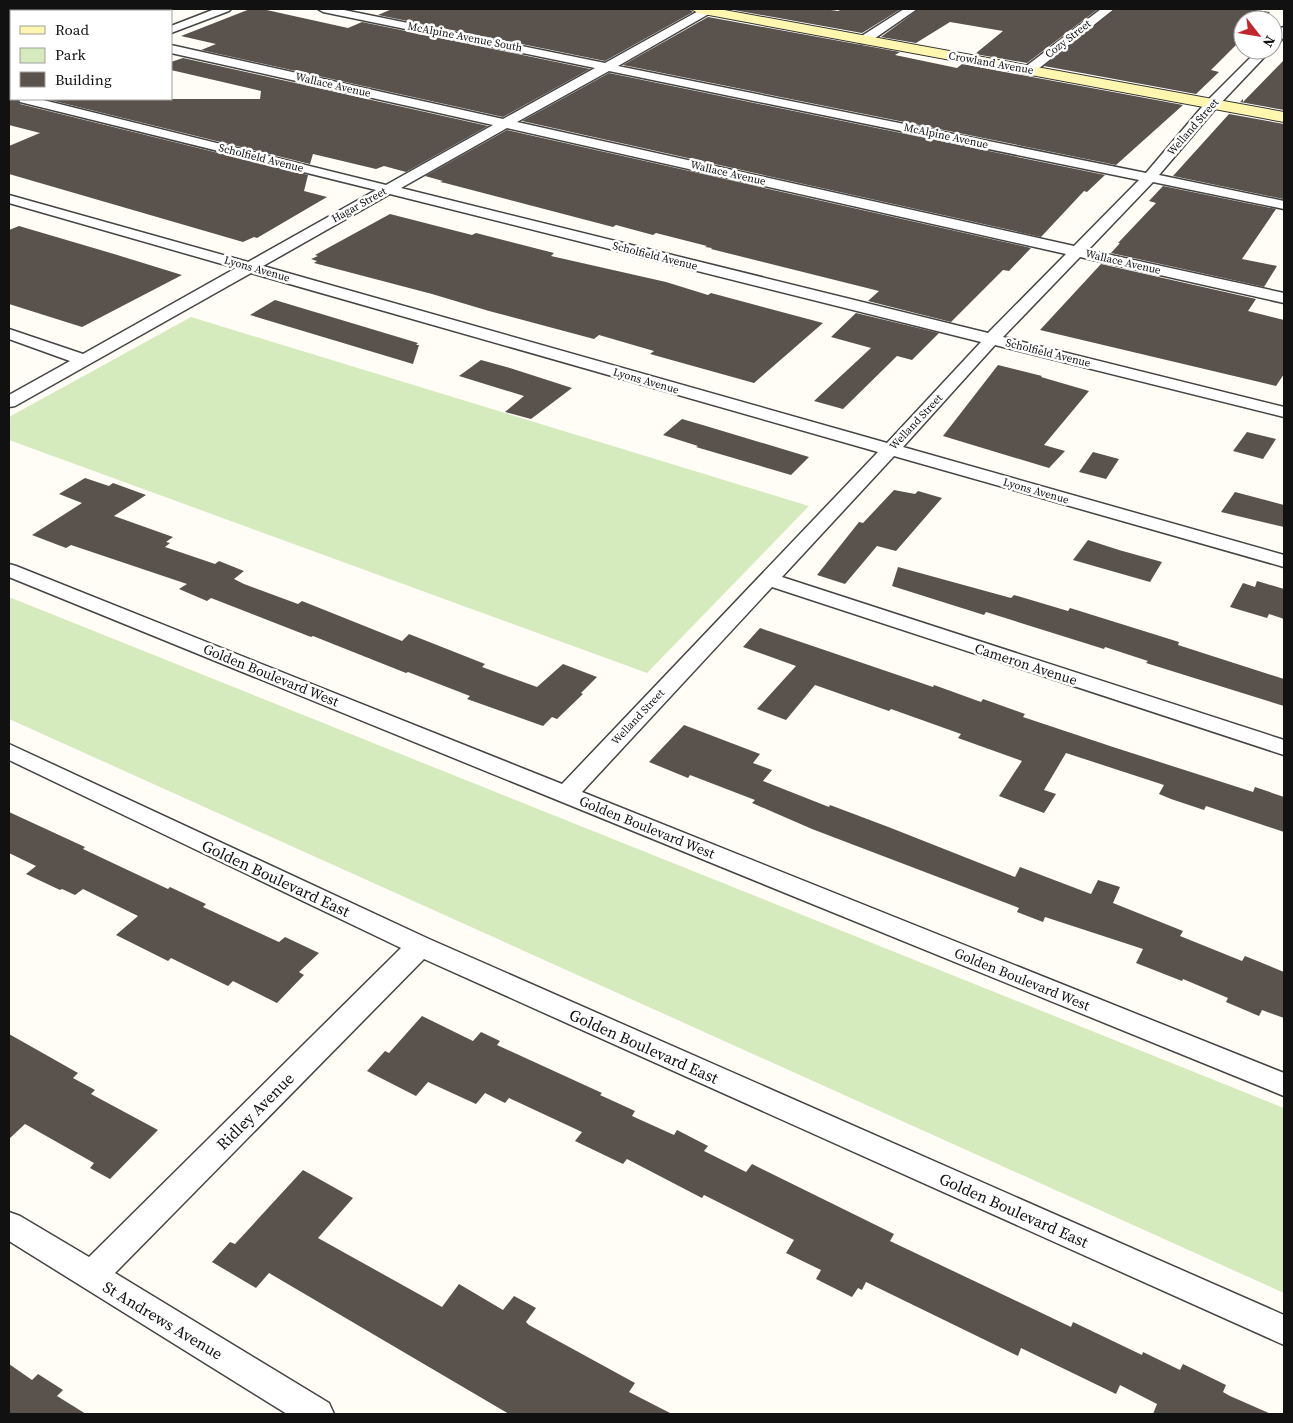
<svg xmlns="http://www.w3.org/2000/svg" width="1293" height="1423" font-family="'Source Serif 4',serif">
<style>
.green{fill:#d5ebbd}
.building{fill:#5a524d}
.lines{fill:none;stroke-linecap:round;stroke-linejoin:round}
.street-casing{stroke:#444;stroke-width:3}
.secondary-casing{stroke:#333;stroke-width:2}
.street{fill:#fff;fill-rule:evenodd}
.secondary{fill:#fff6b0;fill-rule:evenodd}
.labels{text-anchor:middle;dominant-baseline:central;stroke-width:5;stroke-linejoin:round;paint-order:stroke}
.far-street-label{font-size:11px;fill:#111;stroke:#fff}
.street-label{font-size:14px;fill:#111;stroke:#fff}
.near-street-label{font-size:16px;fill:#111;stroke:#fff}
</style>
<rect width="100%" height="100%" fill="#fffdf5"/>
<path class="green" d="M191,317L809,506L647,673L9,440V417Z
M9,597L1284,1108V1293L9,719Z"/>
<path class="building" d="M250,9H262L348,28L362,22L590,69L503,117L201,50L216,44L181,36Z
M392,9H689L693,12L605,61L378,15Z
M728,9H824L838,11L842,9H901L862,33Z
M919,9H1098L1027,63L975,54L1003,31L950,22L916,43L881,37Z
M1116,9H1249L1270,12L1262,20H1243V38L1211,70L1219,72L1196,94L1044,66Z
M708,17L900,52L895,55L957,68L962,64L1183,105L1116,165L623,65Z
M183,58L488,126L406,172L384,166L376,169L313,154L310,164L46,99H260L261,91L171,70V62Z
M1284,60V110L1240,102L1243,99V102Z
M609,73L1105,175L1087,192L1084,191L1041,237L522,121Z
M9,99H17L20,104L308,175L304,191L327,197L257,238L254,237L243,242L9,174V146L40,133L9,125Z
M1229,114L1284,124L1283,199L1173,176Z
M507,130L1031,248L1009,271L1003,270L951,322L868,301L879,291L711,249L712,248L705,247L707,246L656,233L653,235L616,225L613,227L445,183L440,182L443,181L425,176Z
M1163,186L1276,209L1242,259L1277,266L1264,287L1111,253L1120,243H1118L1156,203L1149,201Z
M390,214L472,235L476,233L554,253L551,256L666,282L708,295L711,293L823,323L754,383L650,354L654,351L599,335L594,339L489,311L432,294L314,263L317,261L311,259L318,256L315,255Z
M19,226L114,254L182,275L82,327L9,304V230Z
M1101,264L1256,299L1248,311L1284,320V374L1276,386L1040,330Z
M275,300L418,343L416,345H419L413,364L250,315Z
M856,313L939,333L912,360L897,356L843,409L814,401L871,348L831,337Z
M481,360L510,368L572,388L531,419L505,412L524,396L459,376Z
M998,365L1042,376L1041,377L1089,391L1044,445L1065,451L1049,468L943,436Z
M682,419L706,426L809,457L791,475L696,447L698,446L663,435Z
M1247,432L1276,439L1263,459L1233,451Z
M1093,452L1119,459L1106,479L1079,472Z
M85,478L109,486L113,483L146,495L114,516L173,537L166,542L170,543L165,547L215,564L219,561L244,571L234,579L244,584L298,604L302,601L402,641L409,634L485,664L482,667L537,687L563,664L597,677L581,693L583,694L557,719L552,717L543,726L467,699L470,696L408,672L406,673L313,636L311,637L211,598L207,601L179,589L187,584L71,545L66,548L32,535L82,503L59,494Z
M894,490L915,494L918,491L942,498L896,551L877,546L845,584L817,575L859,522L863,523Z
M1235,492L1284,505V527L1221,512Z
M1088,540L1119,550L1162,562L1150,582L1073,560Z
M898,567L1011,598L1014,595L1068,611L1070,608L1179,642L1178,645L1284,679V706L1146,663L1148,661L1105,647L1104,649L986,612L984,615L892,586Z
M1257,581L1284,589V619L1269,614L1267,618L1230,607L1243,583L1255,587Z
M760,628L933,687L934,685L981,702L983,699L1025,714L1023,717L1113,747L1253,792L1255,787L1284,797V832L1206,806L1204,810L1171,799L1159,794L1164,785L1066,753L1044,790L1056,794L1044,813L999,796L1022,761L958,738L961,734L891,709L889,711L815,685L786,720L757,709L796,666L743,647Z
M684,725L760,754L753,763L772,770L763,781L829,807L830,805L891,828L1015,877L1020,867L1091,894L1098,880L1120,887L1113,903L1183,931L1180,936L1242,961L1245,956L1284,972V1018L1262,1010L1259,1016L1226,1002L1228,998L1183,979L1182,981L1136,963L1143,949L1045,917L1043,922L1017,912L1019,908L812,829L752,803L755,800L690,775L688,778L649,762Z
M9,812L85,847L83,849L168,889L170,887L206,904L203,907L279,942L285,937L319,953L299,972L304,975L277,1003L233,981L228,986L171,958L168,961L116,935L138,916L83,889L75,895L62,889L60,890L26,874L36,866L9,853Z
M422,1016L473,1041L481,1032L500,1041L497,1045L602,1093L600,1095L635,1111L632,1116L674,1135L677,1130L708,1146L704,1151L746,1172L752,1164L894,1234L890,1241L1071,1327L1073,1322L1142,1355L1143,1352L1180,1370L1183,1364L1226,1385L1223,1392L1230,1396L1271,1414H1153L1157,1404L1120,1385L1116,1394L1021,1348L1018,1356L866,1282L862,1290L858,1288L852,1297L816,1279L821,1270L786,1253L794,1240L704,1195L702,1198L627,1159L623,1164L575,1141L582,1132L509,1098L505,1103L485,1093L476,1104L428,1082L416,1096L367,1071L385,1051L389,1053Z
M9,1034L78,1073L73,1078L95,1090L91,1094L158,1130L110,1179L90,1168L94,1163L25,1124L9,1139Z
M303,1170L353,1198L318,1238L442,1307L459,1284L503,1310L514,1296L536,1308L526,1322L529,1325L635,1383L629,1392L672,1414H509L269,1273L256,1288L212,1262L230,1242L235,1244Z
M9,1364L32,1380L38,1374L63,1390L57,1396L86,1414H9Z"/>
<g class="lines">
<defs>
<path id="street" d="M9,9L15,11H11V16H9Z
M215,9H231L229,11L171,33V26Z
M318,9H339L605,63L702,9H715L714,11L618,66L1146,173L1207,101L1258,50H1271L1217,107L1159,175L1284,201V209L1153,182L1088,250L1284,293V303L1080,257L1003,337L1284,407V417L995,345L903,447L1284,555V567L894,456L782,577L1284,740V755L772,587L582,792L1284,1073V1096L9,577V564L16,566L562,784L878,452L251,273L15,406L9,407V395L70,361L9,339V329L83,354L236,268L9,203V195L248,262L376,190L20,102L19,99H39L386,185L493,125L171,53V45L503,119L595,68L323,12ZM609,71L1139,180L1074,246L517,122ZM507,128L1066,254L988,333L401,188ZM390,194L981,342L887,443L263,266Z
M904,9H917L868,43H860L858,40L860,37Z
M1101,9H1114L1033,73H1025L1023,70L1025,67Z
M1284,27V37L1277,45L1273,46V35L1280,28Z
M9,744L429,939L1284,1315V1345L424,959L115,1273L329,1403L334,1414H287L9,1241V1212L20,1216L89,1257L401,948L9,760Z"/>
<path id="secondary" d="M691,9H719L1284,112V122L698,13Z"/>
</defs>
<use href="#street" class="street-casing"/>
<use href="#secondary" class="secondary-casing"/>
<use href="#street" class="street"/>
<use href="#secondary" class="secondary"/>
</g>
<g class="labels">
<g class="far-street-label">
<text transform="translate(465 37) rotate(11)">McAlpine Avenue South</text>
<text transform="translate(1068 39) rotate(-38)">Cozy Street</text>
<text transform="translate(991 63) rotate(10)">Crowland Avenue</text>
<text transform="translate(333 85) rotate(13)">Wallace Avenue</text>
<text transform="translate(1193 127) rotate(-49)">Welland Street</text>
<text transform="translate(946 136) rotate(12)">McAlpine Avenue</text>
<text transform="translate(261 158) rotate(14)">Scholfield Avenue</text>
<text transform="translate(728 173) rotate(13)">Wallace Avenue</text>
<text transform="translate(359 205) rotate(-29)">Hagar Street</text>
<text transform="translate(655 256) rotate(14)">Scholfield Avenue</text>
<text transform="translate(1123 262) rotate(13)">Wallace Avenue</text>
<text transform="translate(257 269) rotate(16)">Lyons Avenue</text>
<text transform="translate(1048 353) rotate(14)">Scholfield Avenue</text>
<text transform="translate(646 381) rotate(16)">Lyons Avenue</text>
<text transform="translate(916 422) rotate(-47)">Welland Street</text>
<text transform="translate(1036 491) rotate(16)">Lyons Avenue</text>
<text transform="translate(638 717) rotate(-47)">Welland Street</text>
</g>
<g class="street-label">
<text transform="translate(1026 664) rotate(18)">Cameron Avenue</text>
<text transform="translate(271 675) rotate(22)">Golden Boulevard West</text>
<text transform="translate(647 827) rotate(22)">Golden Boulevard West</text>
<text transform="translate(1022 979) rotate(22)">Golden Boulevard West</text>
</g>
<g class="near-street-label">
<text transform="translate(276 878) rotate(25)">Golden Boulevard East</text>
<text transform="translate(644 1046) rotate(24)">Golden Boulevard East</text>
<text transform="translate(255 1111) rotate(-45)">Ridley Avenue</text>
<text transform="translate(1014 1210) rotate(24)">Golden Boulevard East</text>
<text transform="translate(163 1320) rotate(31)">St Andrews Avenue</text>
</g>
</g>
<rect width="1293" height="1423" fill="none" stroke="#111111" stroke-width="20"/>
<rect x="10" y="10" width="162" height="90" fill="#ffffff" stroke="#a0a0a0"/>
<rect x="20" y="26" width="25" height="8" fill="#fff6b0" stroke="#a0a0a0"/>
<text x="55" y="35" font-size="15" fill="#111111">Road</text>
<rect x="20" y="48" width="25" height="15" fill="#d5ebbd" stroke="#a0a0a0"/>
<text x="55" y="60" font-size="15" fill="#111111">Park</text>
<rect x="20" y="72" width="25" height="15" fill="#5a524d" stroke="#a0a0a0"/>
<text x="55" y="85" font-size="15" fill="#111111">Building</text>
<g transform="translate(1258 35) rotate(121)"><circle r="24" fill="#ffffff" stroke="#a0a0a0"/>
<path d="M0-4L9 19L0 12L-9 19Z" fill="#c4262e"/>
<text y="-8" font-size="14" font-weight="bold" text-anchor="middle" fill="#111111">N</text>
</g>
</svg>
